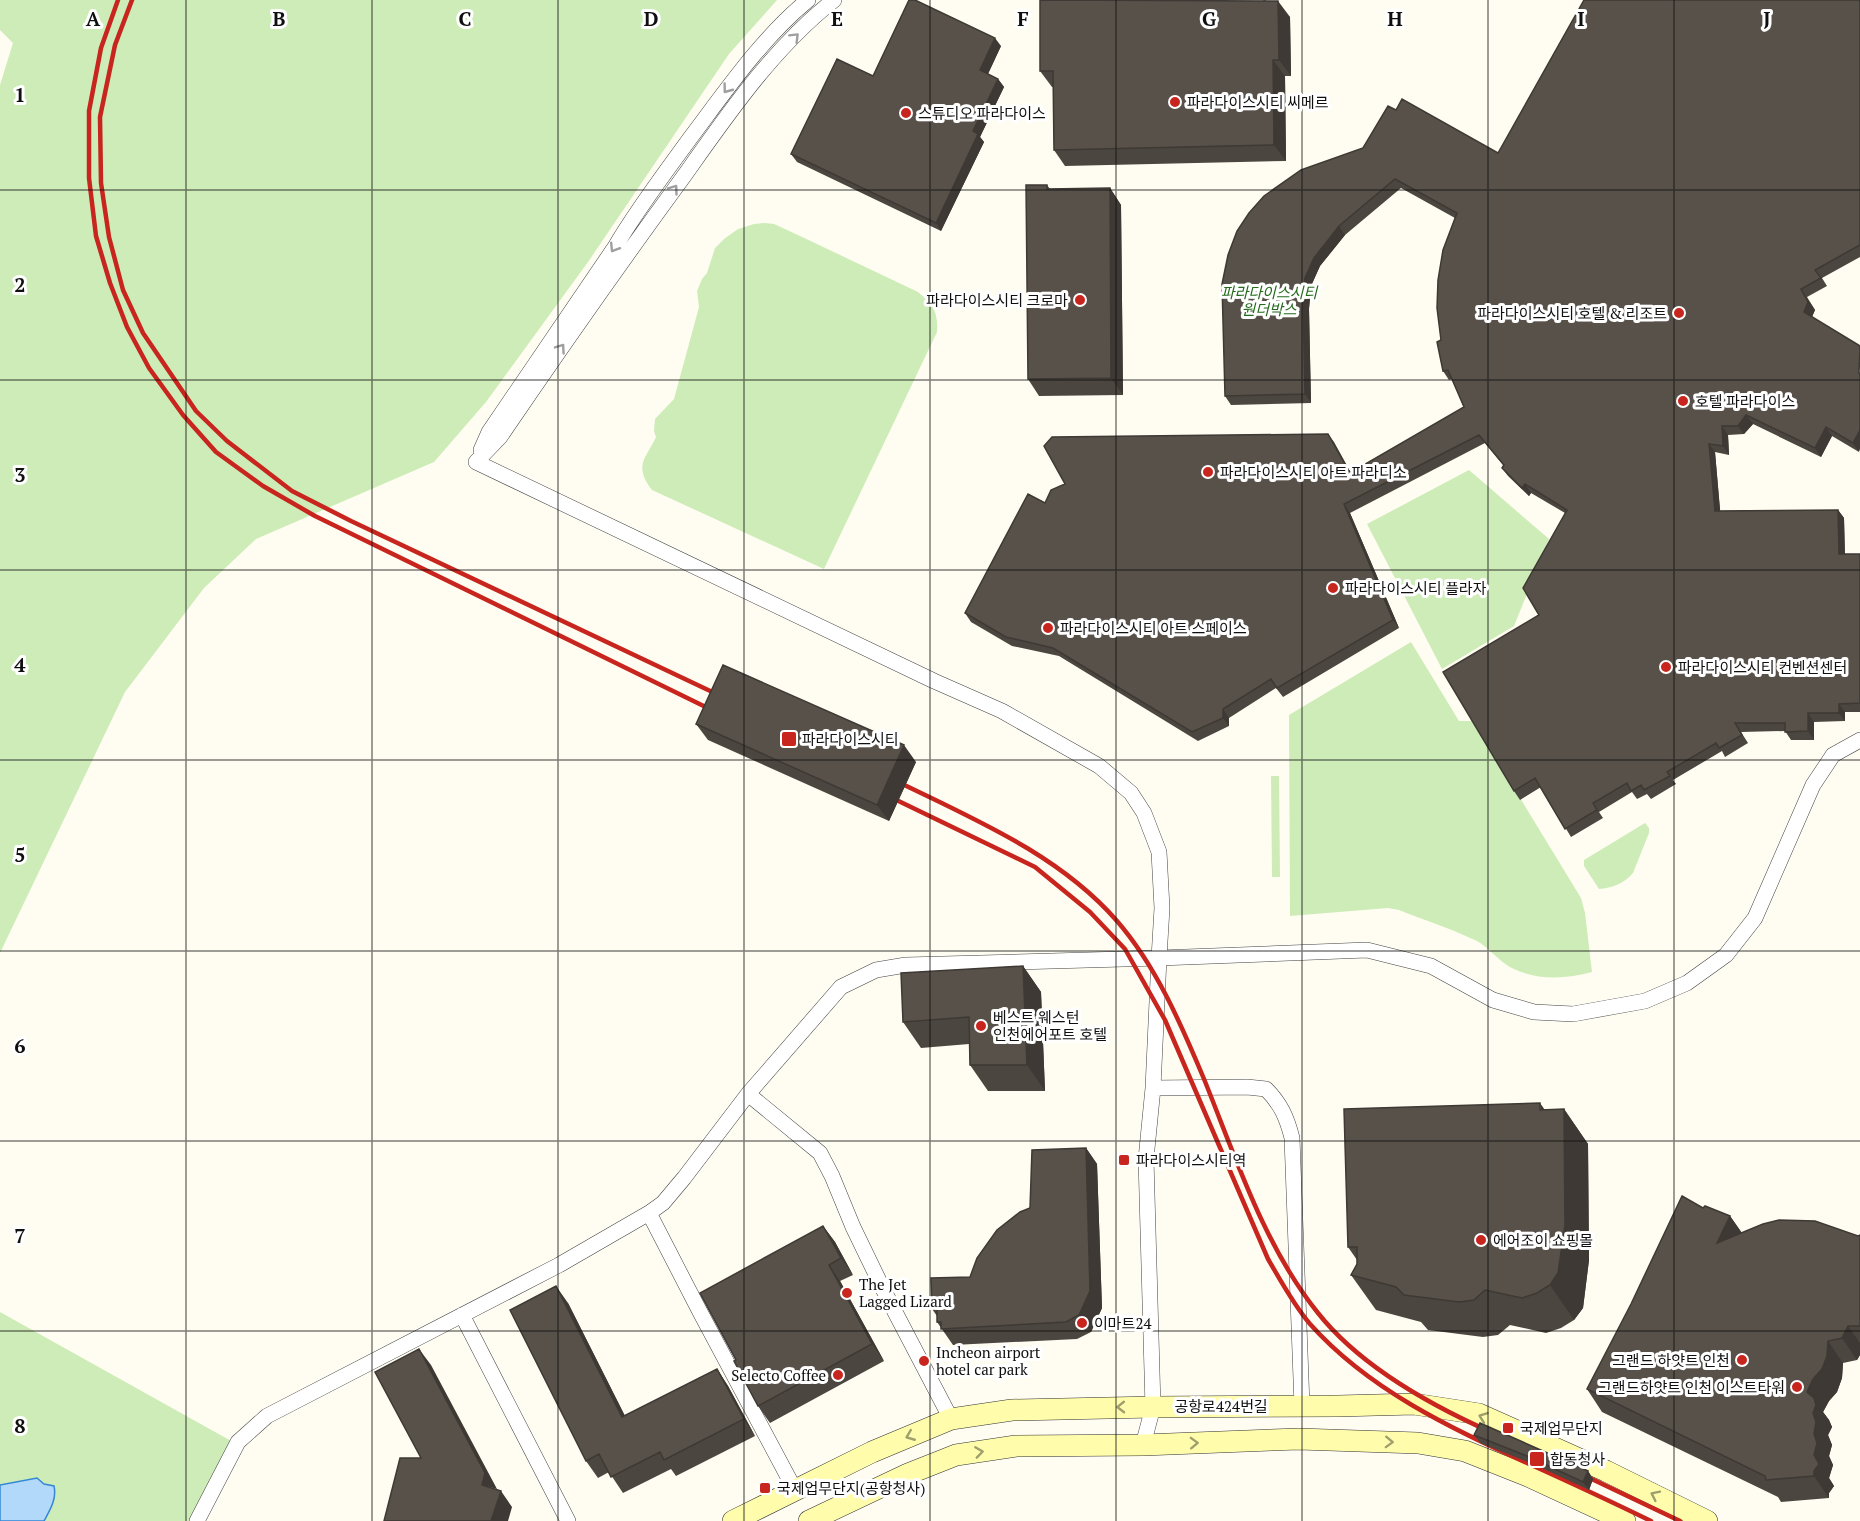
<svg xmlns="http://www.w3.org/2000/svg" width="1860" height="1521" font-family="'PT Serif','Noto Sans KR',serif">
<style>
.green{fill:#ceecb8}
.water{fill:#b2d9f9;stroke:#3587d5;stroke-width:1.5}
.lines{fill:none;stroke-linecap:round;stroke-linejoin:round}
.street-casing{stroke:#424242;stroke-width:16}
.secondary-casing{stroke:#313131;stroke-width:22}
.street{stroke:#fff;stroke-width:15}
.secondary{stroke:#fffdac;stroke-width:21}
.rail{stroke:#c7251e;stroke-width:4.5}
.wall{fill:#4c4640}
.shaded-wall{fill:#3e3934}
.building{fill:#58514a;stroke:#3e3934;stroke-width:1.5}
.oneway{stroke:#9f9f9f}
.oneway2{stroke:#9f9e6d}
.grid{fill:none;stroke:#0f0f0f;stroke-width:1.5;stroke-opacity:0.55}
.poi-dot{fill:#c7251e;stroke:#fff;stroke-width:2}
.labels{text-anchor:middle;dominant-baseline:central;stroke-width:6;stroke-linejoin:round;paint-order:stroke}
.poi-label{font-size:15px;fill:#0f0f0f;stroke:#fff;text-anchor:start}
.park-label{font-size:15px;font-style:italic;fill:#246b1b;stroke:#fff}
.street-label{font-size:15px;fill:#0f0f0f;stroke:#fff}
.grid-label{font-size:20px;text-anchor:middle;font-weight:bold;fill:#0f0f0f;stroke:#fff;stroke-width:6;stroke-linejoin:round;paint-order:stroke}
</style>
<rect width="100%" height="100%" fill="#fffdf1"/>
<path class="green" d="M0,0H777L729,54L588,262L486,402L434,462L256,539L204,588L125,692L0,953V85L13,43L0,30Z
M765,223L774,224L798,235L918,292C934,305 938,312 937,332L824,569L652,490C633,465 646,459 656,437L654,431L655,419L674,399L699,307L697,291L702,279L707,273L715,248L724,239L738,229L754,224Z
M1469,470L1549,539L1514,626L1442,669L1367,524Z
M1411,642L1459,721H1473L1581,898L1585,913L1592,972C1566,979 1536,981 1510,967C1498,960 1489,948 1477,941C1452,929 1424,920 1399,910L1388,908L1290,916L1289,715Z
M1271,776H1279L1280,877H1272Z
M1645,823L1649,828V833L1633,873C1625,883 1612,888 1599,889L1584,866V860Z
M0,1312L233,1442L194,1521H0Z"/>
<path class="water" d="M37,1478L44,1484L54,1486C57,1499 50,1510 44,1521H0V1485Z"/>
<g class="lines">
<defs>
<path id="street" d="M481,450L489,432L615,247C638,208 665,173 691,137C727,89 762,38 808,0
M476,462L934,681L1002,711L1099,766L1131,793L1144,813L1159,852L1162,908L1159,958L1367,950L1431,966L1493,1000L1534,1012L1573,1014L1645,1001L1687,983L1726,955L1755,918L1813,785L1833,755L1860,740
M476,462L500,437C560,349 621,262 684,176C728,114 773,48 834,0
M1153,1088L1247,1087L1266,1089C1281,1104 1287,1118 1292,1138L1302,1406
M748,1094L820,1153L832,1176L853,1227L883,1289L951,1419
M649,1213L699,1310L795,1490
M462,1315L568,1521
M197,1521L238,1442L267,1416L559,1265L649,1213L663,1203L684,1178L748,1094L841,987L876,970L906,965L1159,958L1153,1088L1146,1159L1153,1407L1143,1445"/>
<path id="secondary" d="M733,1521L872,1452L951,1419L1012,1410L1153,1407L1338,1406L1414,1404L1479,1414L1606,1471L1707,1521
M809,1521L908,1474L956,1455L1016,1446L1143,1445L1299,1439L1418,1443L1465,1451L1528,1476L1625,1521"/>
</defs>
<use href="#street" class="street-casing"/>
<use href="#secondary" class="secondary-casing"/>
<use href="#street" class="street"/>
<use href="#secondary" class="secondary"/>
<path class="rail" d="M118,0L101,48L89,111V178L96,236L110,283L127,327L149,368L183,415L216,452L263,486L315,516L720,714
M132,0L115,45L100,117L101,183L109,237L123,290L143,333L196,411L227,441L292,491L351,521L725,698
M890,778C969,817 1058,853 1117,921C1156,966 1181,1024 1204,1079C1236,1158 1264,1246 1318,1313C1360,1366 1432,1406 1493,1433
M884,794L1035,867L1090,912L1125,949L1165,1020L1268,1259C1281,1281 1293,1304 1310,1324C1369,1390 1449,1427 1527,1463C1569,1482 1610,1501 1651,1521
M1577,1472L1680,1521"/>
</g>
<path class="wall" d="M1265,0L1290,17L1291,76H1285L1286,161L1065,166L1054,150L1053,87H1052L1040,71Z
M1860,0V257L1822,278L1827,286L1807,297L1815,310L1812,317L1859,452L1832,436L1821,457L1753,424L1744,434L1728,435L1729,455L1715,452L1720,511L1838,510L1844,518L1845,554H1860V712H1845V721L1814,722V740H1791L1785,731L1741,732L1748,743L1725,757L1722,751L1673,780L1676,784L1651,799L1647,794L1637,799L1632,792L1599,812L1603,818L1571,837L1541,787L1520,800L1514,791L1539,615L1565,513L1531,493L1529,496L1508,476L1502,468L1503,465L1485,443L1350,513L1399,628L1283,697L1276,688L1229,718V726L1198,741L1059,656L1012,646L971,622L965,613L1045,503L1328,434L1351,473L1464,407L1452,379L1449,380L1443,371L1441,340L1455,218L1401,188L1345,235L1320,266L1311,286L1309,309L1311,403L1231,405L1225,396L1363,148L1396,110L1498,153Z
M1001,46L988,74L998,79L1004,87L980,137L984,142L941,231L797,162L791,154L873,76Z
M1047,185L1050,189L1110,188L1121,205L1123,395L1039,396L1028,379Z
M696,724L916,762L889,821L708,740Z
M1023,966L1041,992L1045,1091H988L970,1065L969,1044L921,1048L903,1022Z
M1544,1109H1564L1588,1144L1589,1260L1583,1308L1574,1320L1561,1328L1546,1333L1510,1325L1498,1335L1483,1337L1428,1330L1421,1322L1376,1310L1351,1275L1357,1264V1260L1348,1247Z
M1086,1148L1097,1164L1102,1308L1091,1332L1077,1339L953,1345L937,1322V1316L932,1309L970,1277L1030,1208Z
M1703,1208L1730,1216L1742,1233L1858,1236L1860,1235V1355L1857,1360L1843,1363L1842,1378L1837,1392L1829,1401L1823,1412L1829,1420L1832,1427L1828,1435L1832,1445L1829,1456L1833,1465L1829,1478L1834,1486L1829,1493V1498L1781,1502L1778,1497L1602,1412L1587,1389Z
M823,1226L835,1242L853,1275L840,1281L884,1361L770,1423L758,1406L736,1360Z
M568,1303L625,1416L717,1369L728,1386L755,1436L676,1476L671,1469L623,1493L609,1472L598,1478L586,1461Z
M1474,1435L1588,1471L1593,1479L1589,1490L1533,1464L1480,1443Z"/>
<path class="shaded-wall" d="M1278,1L1290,17L1291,76L1279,60Z
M995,38L1001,46L986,78L980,70Z
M1273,60L1285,76L1286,161L1274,145Z
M998,79L1004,87L980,137L984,142L941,231L936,223L973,131Z
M1110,188L1121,205L1123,395L1111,378Z
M1339,226L1345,235L1320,266L1311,286L1309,309L1311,403L1305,394L1303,300L1305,278L1314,258Z
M1801,289L1815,310L1810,321L1804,312Z
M1746,415L1753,424L1744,434L1738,426Z
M1722,426L1728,435L1729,455L1723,446Z
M1826,427L1832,436L1821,457L1815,448Z
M1860,430V449L1859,452L1853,443Z
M1328,434L1334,442L1356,482L1350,473Z
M1709,444L1715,452L1721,520L1715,511Z
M1525,484L1531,493L1529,496L1522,488Z
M1344,504L1350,513L1399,628L1393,620Z
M1838,510L1844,518L1845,563L1839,554Z
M1839,704L1845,712V721L1839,713Z
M1223,709L1229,718V726L1223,718Z
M1808,713L1814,722V740L1808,731Z
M904,745L916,762L889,821L877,805Z
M1023,966L1041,992L1045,1091L1027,1065Z
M1540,1103L1564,1137V1109L1588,1144L1589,1260L1583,1308L1574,1320L1550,1285Z
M1086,1148L1097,1164L1102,1308L1091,1332L1079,1315Z
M1730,1216L1746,1239L1717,1243Z
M823,1226L835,1242L853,1275L841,1258Z
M829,1265L840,1281L884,1361L872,1344Z
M556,1286L568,1303L634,1434L622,1417Z
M1848,1326L1860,1343V1355L1857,1360L1842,1338Z
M1828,1341L1843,1363L1842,1378L1837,1392L1829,1401L1823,1412L1829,1420L1832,1427L1828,1435L1832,1445L1829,1456L1833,1465L1829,1478L1834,1486L1829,1493V1498L1814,1476L1813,1413L1807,1392Z
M419,1349L431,1365L497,1489L482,1485Z
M717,1369L728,1386L755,1436L744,1419Z
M1588,1471L1593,1479L1589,1490L1583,1482Z
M501,1491L512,1507L508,1521H491Z"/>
<path class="building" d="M909,0H915L995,38L980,70L998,79L973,131L978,134L936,223L791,154L837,59L873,76Z
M1040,0L1278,1L1279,60H1273L1274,145L1054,150L1053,71H1040Z
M1584,0H1859L1860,2V245L1815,270L1821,278L1801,289L1808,302L1804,312L1860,346L1859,373H1860V430L1853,443L1826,427L1815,448L1746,415L1738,426H1722L1723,446L1709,444L1715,511L1838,510L1839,554H1860V703L1839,704V713H1808V731L1785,732V723H1735L1742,735L1719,748L1716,743L1667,772L1670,776L1644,790L1641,785L1631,791L1627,783L1593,803L1597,810L1565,829L1535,778L1514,791L1443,672L1539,615L1523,588L1567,510L1525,484L1522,488L1502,468L1504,465L1479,435L1344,504L1393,620L1277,688L1271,679L1223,709V718L1192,732L1053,648L1006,637L965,613L1028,494L1045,503L1051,490L1065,484L1044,446L1052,437L1328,434L1350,473L1464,407L1448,370L1443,371L1437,342L1441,340L1437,308L1438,280L1443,250L1457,213L1395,179L1339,226L1314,258L1305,278L1303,300L1305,394L1225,396L1222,284L1228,255L1237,231L1249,213L1264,196L1301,170L1363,148L1388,106L1396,110L1402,99L1498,153Z
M1026,185H1047V189L1110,188L1111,378L1028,379Z
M723,665L904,745L877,805L696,724Z
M1023,966L1027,1065H970L969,1017L903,1022L901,973Z
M1540,1103V1110L1564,1109L1565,1225L1558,1273L1550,1285L1537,1293L1522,1298L1485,1290L1474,1300L1459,1302L1404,1295L1396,1287L1351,1275L1357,1264V1247H1348L1344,1109Z
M1086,1148L1090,1291L1079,1315L1066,1322L941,1329V1322H937V1309H932L931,1278L970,1277L977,1258L997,1230L1020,1212L1030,1208L1032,1150Z
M1682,1196L1703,1208L1705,1206L1730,1216L1717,1243L1763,1224L1779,1220L1815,1221L1858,1236L1860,1235V1326H1848L1842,1338L1828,1341L1827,1356L1822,1369L1813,1379L1807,1392L1814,1398L1816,1405L1813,1413L1816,1422L1814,1434L1817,1443L1814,1455L1819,1464L1814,1471V1476L1766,1480L1765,1476L1587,1389L1631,1304Z
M823,1226L841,1258L829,1265L872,1344L758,1406L734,1361L736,1360L700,1293Z
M556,1286L622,1417L717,1369L744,1419L664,1460L660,1452L611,1477L599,1454L586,1461L510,1310Z
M419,1349L485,1473L482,1485L501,1491L491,1521H384L400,1458H421L375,1372Z
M1480,1423L1588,1471L1583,1482L1527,1456L1474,1435Z"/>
<defs><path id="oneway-chevron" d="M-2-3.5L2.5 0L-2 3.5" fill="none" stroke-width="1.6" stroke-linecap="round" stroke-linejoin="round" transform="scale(1.5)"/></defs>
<g class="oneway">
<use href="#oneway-chevron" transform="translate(795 37) rotate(-45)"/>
<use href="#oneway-chevron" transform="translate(727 89) rotate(127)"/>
<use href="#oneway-chevron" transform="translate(674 189) rotate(-54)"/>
<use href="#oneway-chevron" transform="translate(614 248) rotate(122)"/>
<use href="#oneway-chevron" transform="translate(561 348) rotate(-55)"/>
</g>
<g class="oneway2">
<use href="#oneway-chevron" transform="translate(1121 1407) rotate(179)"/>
<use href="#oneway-chevron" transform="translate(1483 1417) rotate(-160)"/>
<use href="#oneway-chevron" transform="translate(910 1436) rotate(158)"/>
<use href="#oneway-chevron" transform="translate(1389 1442) rotate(2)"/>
<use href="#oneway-chevron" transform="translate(1194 1443) rotate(-2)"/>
<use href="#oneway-chevron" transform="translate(979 1452) rotate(-8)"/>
<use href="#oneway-chevron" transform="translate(1655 1495) rotate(-154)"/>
</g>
<path class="grid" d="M186,0V1521M372,0V1521M558,0V1521M744,0V1521M930,0V1521M1116,0V1521M1302,0V1521M1488,0V1521M1674,0V1521M0,190H1860M0,380H1860M0,570H1860M0,760H1860M0,951H1860M0,1141H1860M0,1331H1860"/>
<g class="poi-dot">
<circle cx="1175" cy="102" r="6"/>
<circle cx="906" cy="113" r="6"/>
<circle cx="1080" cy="300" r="6"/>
<circle cx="1679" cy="313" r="6"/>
<circle cx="1683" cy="401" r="6"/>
<circle cx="1208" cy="472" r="6"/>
<circle cx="1333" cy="588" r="6"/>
<circle cx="1048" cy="628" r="6"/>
<circle cx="1666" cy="667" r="6"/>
<rect x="781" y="731" width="16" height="16" rx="3"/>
<circle cx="981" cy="1026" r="6"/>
<rect x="1118" y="1154" width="12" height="12" rx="3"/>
<circle cx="1481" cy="1240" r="6"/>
<circle cx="847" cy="1293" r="6"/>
<circle cx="1082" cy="1323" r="6"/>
<circle cx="1742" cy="1360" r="6"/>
<circle cx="924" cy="1361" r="6"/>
<circle cx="838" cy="1375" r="6"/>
<circle cx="1797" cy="1387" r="6"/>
<rect x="1502" y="1422" width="12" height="12" rx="3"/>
<rect x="1529" y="1451" width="16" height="16" rx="3"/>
<rect x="759" y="1482" width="12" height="12" rx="3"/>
</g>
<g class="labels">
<g class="poi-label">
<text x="1187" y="102">파라다이스시티 씨메르</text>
<text x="918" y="113">스튜디오 파라다이스</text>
<text x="1068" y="300" text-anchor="end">파라다이스시티 크로마</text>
<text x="1667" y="313" text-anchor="end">파라다이스시티 호텔 &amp; 리조트</text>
<text x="1695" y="401">호텔 파라다이스</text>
<text x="1220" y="472">파라다이스시티 아트 파라디소</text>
<text x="1345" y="588">파라다이스시티 플라자</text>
<text x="1060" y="628">파라다이스시티 아트 스페이스</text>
<text x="1678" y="667">파라다이스시티 컨벤션센터</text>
<text x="802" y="739">파라다이스시티</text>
<text x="993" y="1017">베스트 웨스턴<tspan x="993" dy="17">인천에어포트 호텔</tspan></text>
<text x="1136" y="1160">파라다이스시티역</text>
<text x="1493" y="1240">에어조이 쇼핑몰</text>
<text x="859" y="1284">The Jet<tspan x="859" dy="17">Lagged Lizard</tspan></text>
<text x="1094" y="1323">이마트24</text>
<text x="936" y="1352">Incheon airport<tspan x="936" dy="17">hotel car park</tspan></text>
<text x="1730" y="1360" text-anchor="end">그랜드 하얏트 인천</text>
<text x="826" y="1375" text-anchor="end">Selecto Coffee</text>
<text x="1785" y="1387" text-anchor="end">그랜드하얏트 인천 이스트타워</text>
<text x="1520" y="1428">국제업무단지</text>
<text x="1550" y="1459">합동청사</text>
<text x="777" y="1488">국제업무단지(공항청사)</text>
</g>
<g class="park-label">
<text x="1269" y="292">파라다이스시티<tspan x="1269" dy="17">원더박스</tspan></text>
</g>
<g class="street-label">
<text x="1221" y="1406">공항로424번길</text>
</g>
</g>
<g class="grid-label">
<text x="93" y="26">A</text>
<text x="279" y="26">B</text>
<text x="465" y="26">C</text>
<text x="651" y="26">D</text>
<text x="837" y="26">E</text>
<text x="1023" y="26">F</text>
<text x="1209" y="26">G</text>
<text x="1395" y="26">H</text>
<text x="1581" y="26">I</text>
<text x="1767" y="26">J</text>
<text x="20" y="102">1</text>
<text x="20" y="292">2</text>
<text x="20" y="482">3</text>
<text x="20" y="672">4</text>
<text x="20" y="862">5</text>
<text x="20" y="1053">6</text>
<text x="20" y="1243">7</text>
<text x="20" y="1433">8</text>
</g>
</svg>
